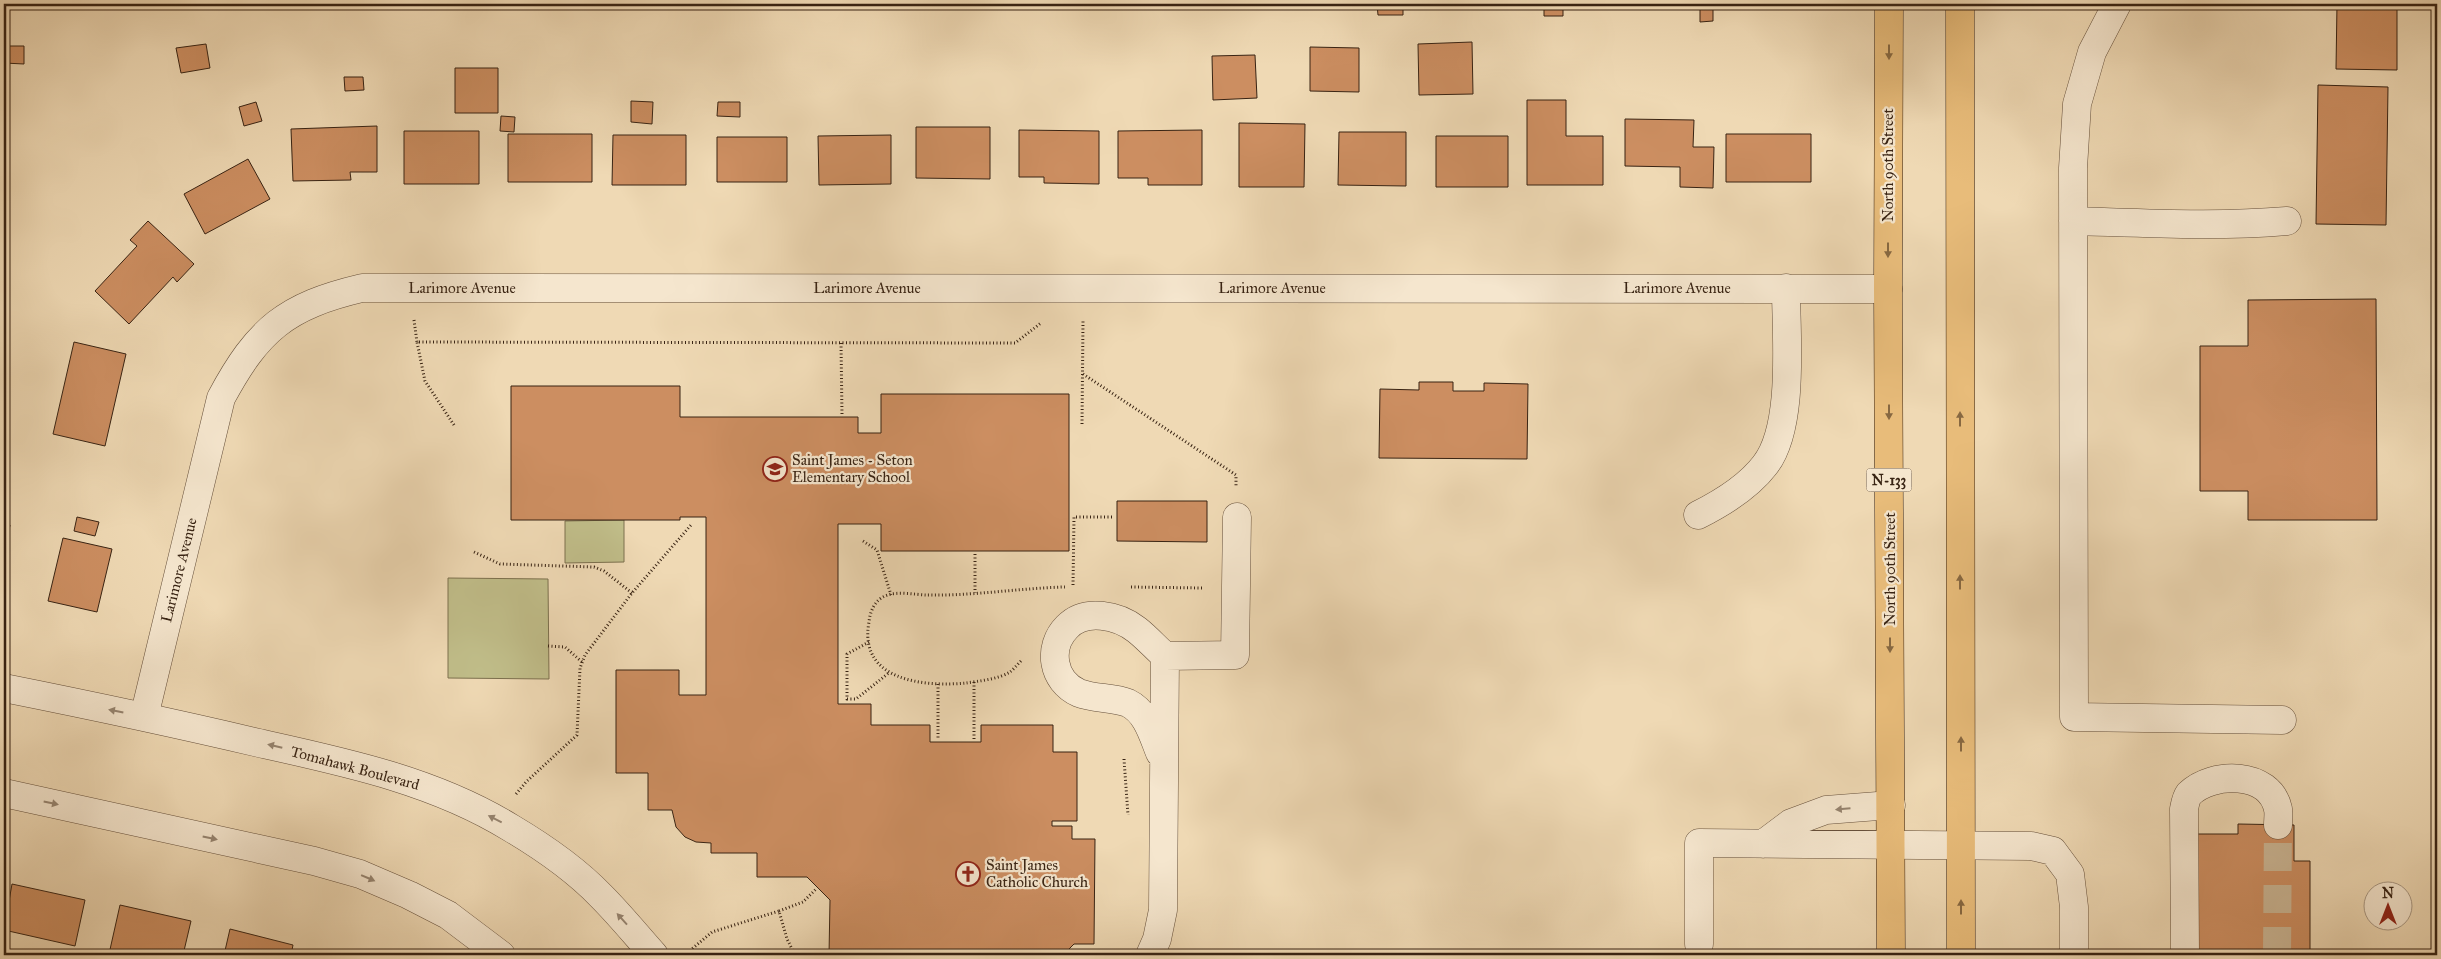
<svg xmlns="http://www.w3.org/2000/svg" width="2441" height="959" font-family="'IM FELL Great Primer',serif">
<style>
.green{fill:#c0bd89;stroke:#7c704e}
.building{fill:#cc8e61;stroke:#382313}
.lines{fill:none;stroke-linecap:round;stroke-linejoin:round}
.minor-tunnel{stroke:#cab594;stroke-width:28;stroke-dasharray:28 14;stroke-linecap:butt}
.minor-casing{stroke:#66503b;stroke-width:29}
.major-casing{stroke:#382313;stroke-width:29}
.path{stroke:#382313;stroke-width:3;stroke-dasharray:1 2.5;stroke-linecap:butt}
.minor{stroke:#f5e6ce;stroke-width:28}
.major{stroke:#e8bc7a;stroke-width:28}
.oneway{fill:#876841}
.oneway2{fill:#968470}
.labels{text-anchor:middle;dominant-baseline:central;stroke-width:4.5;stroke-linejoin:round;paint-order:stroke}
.shield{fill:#f5e6ce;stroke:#715e4b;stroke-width:1}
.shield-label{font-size:14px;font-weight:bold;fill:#382313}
.street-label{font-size:15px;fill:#382313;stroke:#f5e6ce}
.poi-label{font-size:15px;fill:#382313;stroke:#f5e6ce;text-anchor:start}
</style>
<rect width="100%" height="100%" fill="#efd9b4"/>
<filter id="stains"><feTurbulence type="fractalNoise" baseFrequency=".004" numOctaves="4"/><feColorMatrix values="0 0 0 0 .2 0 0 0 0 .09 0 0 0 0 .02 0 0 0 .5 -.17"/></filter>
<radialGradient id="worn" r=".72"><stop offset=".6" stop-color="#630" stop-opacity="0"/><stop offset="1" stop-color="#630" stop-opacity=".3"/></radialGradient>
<path class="green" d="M624,520V562L565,563V521Z
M448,578L548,579L549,679L448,678Z"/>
<path class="building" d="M1377,4H1403V15H1378Z
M1544,4H1563V16H1544Z
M2337,4H2397V70L2336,69Z
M1700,5H1713V21L1700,22Z
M1472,42L1473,94L1419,95L1418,44Z
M206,44L210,68L181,73L176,48Z
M4,46H24V64L4,63Z
M1310,47L1359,48V92L1310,91Z
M1255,55L1257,98L1213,100L1212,56Z
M455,68H498V113H455Z
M344,77H363L364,90L345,91Z
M2318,85L2388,87L2386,225L2316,224Z
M1527,100H1566V136H1603V185H1527Z
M631,101L653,102L652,124L631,122Z
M256,102L262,121L244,126L239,107Z
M718,102H740V117L717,116Z
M501,116L515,117L514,132L500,131Z
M1625,119L1694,120L1693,147H1714L1713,188L1680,187V167L1625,166Z
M1239,123L1305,124L1304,187H1239Z
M377,126V172H350L351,180L293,181L291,129Z
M916,127H990V179L916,178Z
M1019,130L1099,131V184L1044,183V177H1019Z
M1202,130V185H1148V178H1118V131Z
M404,131H479V184H404Z
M1339,132H1406V186L1338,185Z
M508,134H592V182H508Z
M1726,134H1811V182H1726Z
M613,135H686V185H612Z
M891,135V184L819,185L818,136Z
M1436,136H1508V187H1436Z
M717,137H787V182H717Z
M248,159L270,199L205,234L184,194Z
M148,221L194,264L177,282L173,277L129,324L95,291L137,246L130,240Z
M2376,299L2377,520H2248V491H2200V346H2248V300Z
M74,342L126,354L105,446L53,434Z
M1419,382H1453V391H1484V383L1528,384L1527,459L1379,458L1380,389L1419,390Z
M511,386H680V417H858V433H881V394H1069V551H881V524H838V704H871V725H930V742H981V725H1053V752H1077V821H1052V826H1072V839H1095L1094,944H1074L1063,955H829L830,900L807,877H757V853H711V843L696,842L685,837L676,827L672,810H648V773H616V670H679V695H706V517H680V520H511Z
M1117,501H1207V542L1117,541Z
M77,517L99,522L95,536L74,531Z
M4,524L10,525L4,556Z
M63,538L112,549L97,612L48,601Z
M2238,824L2294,825V861H2310V955H2192L2193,834H2238Z
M12,884L85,900L75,946L4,930Z
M120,905L191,921L183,955L109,954Z
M230,929L293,945L291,955H224Z"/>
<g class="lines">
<path class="minor-tunnel" d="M2277,955L2278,825"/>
<defs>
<path id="minor" d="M2117,4L2092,52L2077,104L2073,168L2074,717L2282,720
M2073,221C2145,223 2216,227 2287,221
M1698,515C1722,503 1749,486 1765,465C1795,427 1786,336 1786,288
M4,688C89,705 174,723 259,743C345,762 435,781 511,828C543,847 576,870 601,896C620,915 637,936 654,955
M144,717L221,398C258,329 286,306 362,288L1888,289
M1160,753C1153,736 1147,712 1128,703C1113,697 1094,699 1079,693C1052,681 1047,647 1067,627C1085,608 1118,615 1137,630C1147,638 1155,647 1165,656
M4,793L314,861L360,874L409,895L448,915L501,955
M1763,844L1791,823L1826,810L1891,805
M1699,944V843L2031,846L2053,851L2070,874L2074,907V955
M1150,955L1157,939L1163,910L1165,656L1235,655L1237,517
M2185,955L2184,809C2185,804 2186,798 2189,794C2212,771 2270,771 2278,809C2279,814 2278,820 2278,825"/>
<path id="major" d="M1889,4L1888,289L1891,955
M1960,4L1961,955"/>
</defs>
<use href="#minor" class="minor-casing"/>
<use href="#major" class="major-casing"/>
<path class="path" d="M414,320L417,342
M841,343L842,415
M1083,374L1236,475V486
M1082,424L1083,321
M454,425L425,381L417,342L1015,343L1041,323
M863,541L877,550L891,595
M474,552L500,564L594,567L604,571L632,593
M975,554V593
M1073,585L1074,517H1114
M1131,587L1203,588
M869,642L847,654V699H856L890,672
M548,646L565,647L582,662
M1021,661C1017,665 1014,669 1010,672C999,679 979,681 966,683C924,687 858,681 869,622C870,612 874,602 883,597C895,590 915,595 928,595C974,596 1020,588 1065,587
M974,682V739
M938,684V739
M1124,759L1128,815
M516,794L526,782L577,735L580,668L585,655L632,593L691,525
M779,911L803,902L816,889
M687,953L712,932L779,911L787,939L795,955"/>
<use href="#minor" class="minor"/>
<use href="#major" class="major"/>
</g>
<defs><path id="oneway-solid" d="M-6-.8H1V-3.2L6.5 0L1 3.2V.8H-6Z" transform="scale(1.25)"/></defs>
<g class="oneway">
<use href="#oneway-solid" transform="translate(1889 52) rotate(90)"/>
<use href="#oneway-solid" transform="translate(1888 250) rotate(90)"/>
<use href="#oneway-solid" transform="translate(1889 412) rotate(90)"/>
<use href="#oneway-solid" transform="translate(1960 419) rotate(-90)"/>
<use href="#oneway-solid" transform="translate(1960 582) rotate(-90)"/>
<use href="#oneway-solid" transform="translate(1890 645) rotate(90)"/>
<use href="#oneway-solid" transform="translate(1961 744) rotate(-90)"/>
<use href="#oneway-solid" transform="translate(1961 907) rotate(-90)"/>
</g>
<g class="oneway2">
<use href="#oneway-solid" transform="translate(116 711) rotate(-169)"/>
<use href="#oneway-solid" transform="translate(275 746) rotate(-167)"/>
<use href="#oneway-solid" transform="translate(51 803) rotate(12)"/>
<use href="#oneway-solid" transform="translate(1843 809) rotate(175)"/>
<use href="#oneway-solid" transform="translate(495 819) rotate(-153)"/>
<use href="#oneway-solid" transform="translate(210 838) rotate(12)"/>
<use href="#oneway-solid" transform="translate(368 878) rotate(23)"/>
<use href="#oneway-solid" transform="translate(622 919) rotate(-132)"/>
</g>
<defs>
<symbol id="school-ring" viewBox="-11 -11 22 22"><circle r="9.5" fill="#f5e6ce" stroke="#8f2418" stroke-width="1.5"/><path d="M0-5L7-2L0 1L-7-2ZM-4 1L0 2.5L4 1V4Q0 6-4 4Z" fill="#8f2418"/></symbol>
<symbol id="church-ring" viewBox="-11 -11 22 22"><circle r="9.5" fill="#f5e6ce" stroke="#8f2418" stroke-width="1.5"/><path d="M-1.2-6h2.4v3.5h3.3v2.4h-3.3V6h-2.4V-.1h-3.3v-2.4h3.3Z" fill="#8f2418"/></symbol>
</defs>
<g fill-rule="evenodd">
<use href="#school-ring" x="761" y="455" width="28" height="28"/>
<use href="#church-ring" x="954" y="860" width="28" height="28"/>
</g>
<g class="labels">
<rect class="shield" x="1866.5" y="468.5" width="45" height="23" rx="4"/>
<g class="shield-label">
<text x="1889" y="480">N-133</text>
</g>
<g class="street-label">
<text transform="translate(1888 165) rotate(-90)">North 90th Street</text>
<text x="462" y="288">Larimore Avenue</text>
<text x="867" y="288">Larimore Avenue</text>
<text x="1272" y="288">Larimore Avenue</text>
<text x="1677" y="288">Larimore Avenue</text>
<text transform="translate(1890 569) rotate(-90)">North 90th Street</text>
<text transform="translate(179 570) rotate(-76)">Larimore Avenue</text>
<text transform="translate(355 768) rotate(15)">Tomahawk Boulevard</text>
</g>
<g class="poi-label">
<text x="792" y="460">Saint James - Seton<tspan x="792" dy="17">Elementary School</tspan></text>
<text x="986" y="865">Saint James<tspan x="986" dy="17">Catholic Church</tspan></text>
</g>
</g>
<rect width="2441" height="959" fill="none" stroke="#efd9b4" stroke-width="20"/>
<rect x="5" y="5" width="2431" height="949" fill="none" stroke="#382313" stroke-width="2.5"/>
<rect x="10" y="10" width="2421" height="939" fill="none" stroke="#382313"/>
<g transform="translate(2388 906)"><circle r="24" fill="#f5e6ce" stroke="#a99883"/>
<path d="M0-4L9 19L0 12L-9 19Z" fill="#8f2418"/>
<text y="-8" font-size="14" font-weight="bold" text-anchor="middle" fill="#382313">N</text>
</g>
<rect width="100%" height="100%" filter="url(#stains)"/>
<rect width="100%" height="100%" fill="url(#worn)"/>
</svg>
